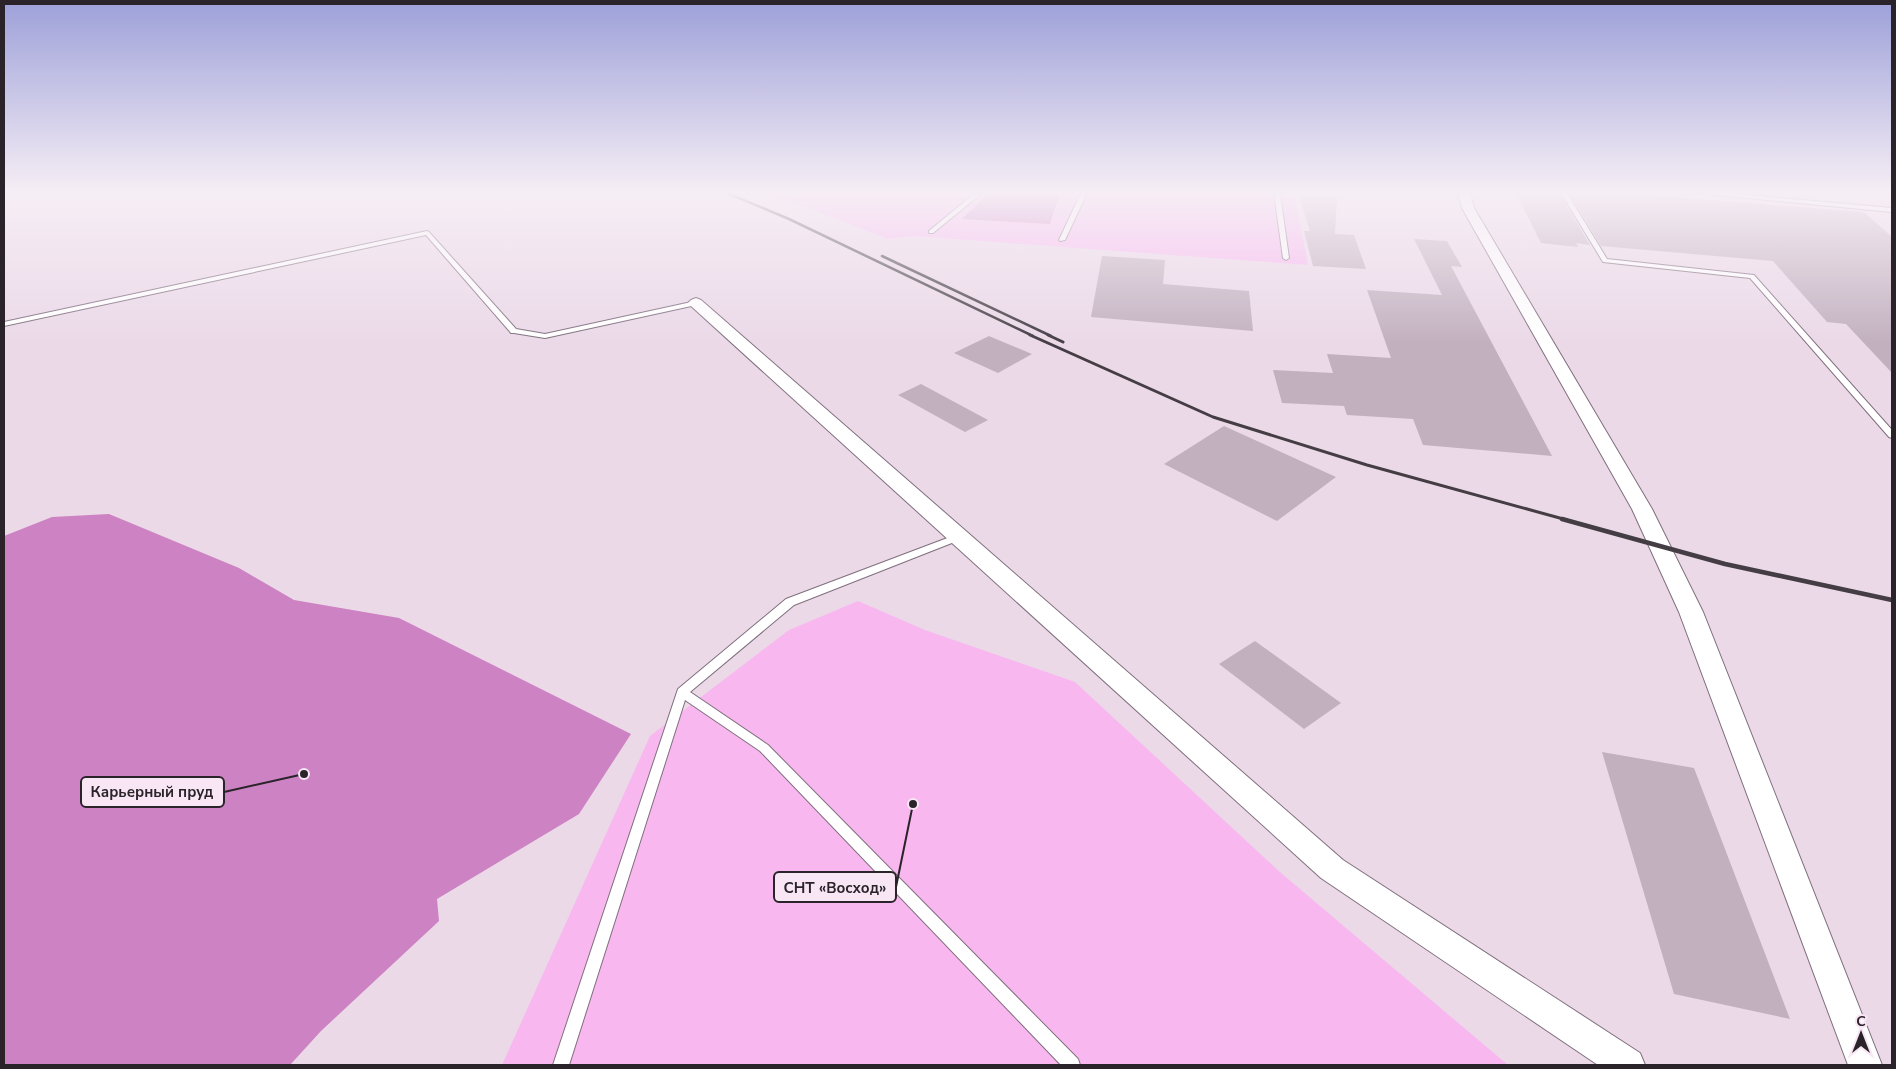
<svg xmlns="http://www.w3.org/2000/svg" width="1896" height="1069" font-family="'Nunito Sans',sans-serif">
<style>
.green{fill:#f9b7f0}
.water{fill:#cc82c3}
.building{fill:#c2b0bf}
.lines{fill:none;stroke-linecap:round;stroke-linejoin:round}
.service-casing{stroke:#7f6f7d;stroke-width:2}
.minor-casing{stroke:#7f6f7d;stroke-width:2}
.service{fill:#fff;fill-rule:evenodd}
.minor{fill:#fff;fill-rule:evenodd}
.rail-far2{stroke:#453d44;stroke-width:2.5}
.rail-far1{stroke:#453d44;stroke-width:3}
.rail{stroke:#453d44;stroke-width:4.5}
.leader{fill:none;stroke:#2a2329;stroke-width:2}
.callout-dot{fill:#2a2329;stroke:#f8e6f5;stroke-width:2}
.callout{fill:#f8e6f5;stroke:#2a2329;stroke-width:2}
.callout-label{font-size:15px;text-anchor:middle;font-weight:bold;fill:#2a2329}
</style>
<rect width="100%" height="100%" fill="#ebd9e8"/>
<path class="green" d="M769,193H1294L1308,265L912,236L888,239Z
M858,601L925,630L1075,682L1281,873L1508,1065H502L650,736L789,630Z"/>
<path class="water" d="M989,193H1050L1059,196L1050,224L962,219Z
M109,514L239,568L294,600L399,618L631,734L579,814L437,899L439,921L321,1031L290,1065H4V536L52,517Z"/>
<path class="building" d="M1516,193H1559L1590,245L1576,243L1578,247L1541,243Z
M1569,193H1619L1864,212L1892,237V373L1846,324L1827,322L1773,261L1601,246Z
M1299,196L1337,198L1335,234L1354,235L1366,269L1313,266L1304,231H1310Z
M1414,239L1447,241L1462,267L1451,266L1552,456L1423,445L1413,419L1347,415L1344,406L1282,403L1273,370L1333,373L1327,354L1391,358L1367,290L1442,295Z
M1102,256L1165,260L1163,284L1249,291L1253,331L1091,317Z
M989,336L1032,354L998,373L954,353Z
M921,384L988,420L965,432L898,395Z
M1224,426L1336,477L1277,521L1164,464Z
M1255,641L1341,703L1304,729L1219,664Z
M1602,752L1694,768L1790,1019L1674,994Z"/>
<g class="lines">
<defs>
<path id="service" d="M975,193H982L933,233H929V231Z
M1081,193H1087L1065,240L1060,241L1059,240Z
M1274,193H1280L1289,258L1286,260L1283,258Z
M1561,193H1567L1607,259L1754,275L1892,430V438L1889,437L1750,278L1603,262Z
M1695,193H1724L1892,208V212Z
M427,231L429,232L516,329L545,334L696,301L700,303L696,305L545,338L514,333H511L426,235L4,326V322Z
M958,534L962,535L963,537L962,539L794,605L690,692L768,745L1078,1059L1080,1065H1061L760,751L685,700L569,1065H553L678,689L786,599Z"/>
<path id="minor" d="M1458,193H1470L1474,208L1652,509L1703,612L1882,1065H1848L1679,612L1632,509L1462,208Z
M696,298L701,300L1343,860L1640,1053L1645,1065H1598L1321,878L691,306L688,303L691,300Z"/>
</defs>
<use href="#service" class="service-casing"/>
<use href="#minor" class="minor-casing"/>
<use href="#service" class="service"/>
<use href="#minor" class="minor"/>
<path class="rail-far2" d="M727,193L789,219L1033,336
M882,256L1051,336"/>
<path class="rail-far1" d="M1030,335L1213,417L1367,465L1567,520
M1048,335L1063,342"/>
<path class="rail" d="M1562,519L1725,564L1892,600"/>
</g>
<linearGradient id="sky" x2="0" y2="1"><stop stop-color="#9da0d9"/><stop offset="0.56" stop-color="#f6eef5"/><stop offset="1" stop-color="#f6eef5" stop-opacity="0"/></linearGradient>
<rect width="1896" height="343" fill="url(#sky)"/>
<path class="leader" d="M304 774L224 792M913 804L896 887"/>
<g class="callout-dot">
<circle cx="304" cy="774" r="5"/>
<circle cx="913" cy="804" r="5"/>
</g>
<g class="callout">
<rect x="81" y="777" width="143" height="30" rx="5"/>
<rect x="774" y="872" width="122" height="30" rx="5"/>
</g>
<g class="callout-label">
<text x="152" y="797">Карьерный пруд</text>
<text x="835" y="893">СНТ «Восход»</text>
</g>
<rect width="1896" height="1069" fill="none" stroke="#2a2329" stroke-width="10"/>
<g transform="translate(1861 1034)" stroke="#f8e6f5" stroke-width="4" paint-order="stroke">
<path d="M0-4L9 19L0 12L-9 19Z" fill="#2a2329"/>
<text y="-8" font-size="14" font-weight="bold" text-anchor="middle" fill="#2a2329">С</text>
</g>
</svg>
